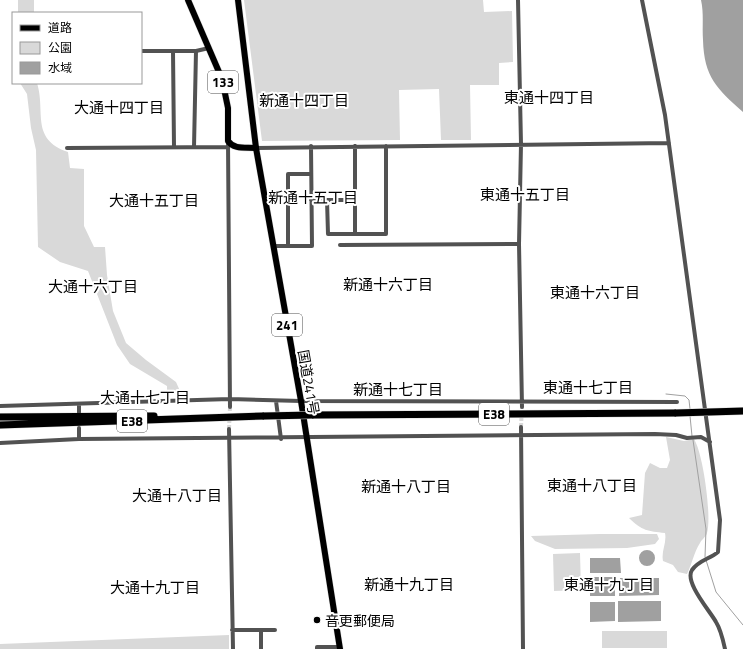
<svg xmlns="http://www.w3.org/2000/svg" width="743" height="649" font-family="'Titillium Web','Noto Sans JP',sans-serif">
<style>
.green{fill:#d9d9d9}
.water{fill:#a0a0a0}
.lines{fill:none;stroke-linecap:round;stroke-linejoin:round}
.stream{stroke:#a0a0a0;stroke-width:1}
.minor-tunnel{stroke:#d9d9d9;stroke-width:4;stroke-dasharray:4 2;stroke-linecap:butt}
.primary-casing{stroke:#dbdbdb;stroke-width:7}
.trunk-casing{stroke:#dbdbdb;stroke-width:7}
.motorway-casing{stroke:#dbdbdb;stroke-width:8}
.minor{stroke:#525252;stroke-width:4}
.primary{stroke:#000;stroke-width:6}
.trunk{stroke:#000;stroke-width:6}
.motorway{stroke:#000;stroke-width:7}
.motorway-bridge-casing{stroke:#dbdbdb;stroke-width:8;stroke-linecap:butt}
.motorway-bridge{stroke:#000;stroke-width:7}
.poi-dot{fill:#000;stroke:#fff;stroke-width:1.5}
.labels{text-anchor:middle;dominant-baseline:central;stroke-width:4;stroke-linejoin:round;paint-order:stroke}
.shield{fill:#fff;stroke:#4c4c4c;stroke-width:1}
.shield-label{font-size:13px;font-weight:bold;fill:#000}
.street-label{font-size:14px;fill:#000;stroke:#fff}
.poi-label{font-size:14px;fill:#000;stroke:#fff;text-anchor:start}
.neighbourhood-label{font-size:15px;fill:#000;stroke:#fff}
</style>
<rect width="100%" height="100%" fill="#fff"/>
<path class="green" d="M18,0H34V13H18Z
M244,0H483L484,12L512,11L513,62L499,63V85H470L471,140H441L439,89L399,90L400,140L262,141Z
M20,83H37C46,112 30,139 68,152L70,168L84,169V226L94,247H105L107,275L113,311L126,343L146,360L176,382L180,391L167,395V386L130,364L117,345L88,271L60,262L38,247L36,150L31,128L27,94Z
M666,437L684,441L694,439C703,453 712,517 707,533C706,537 702,539 700,543C694,552 692,564 687,574L678,572L673,565L663,561C661,551 667,543 665,533C648,531 642,531 629,518L642,515L645,473L650,463L660,468H667L670,460Z
M600,534H657L659,539L655,544L627,548L555,549L535,541L531,536Z
M580,553L581,590L554,591L553,554Z
M602,631H667V648H602Z
M229,635V649H0V644Z"/>
<path class="water" d="M701,0H743V112C717,89 704,77 703,40C702,27 704,13 701,0Z
M639 558a8 8 0 1 1 16 0a8 8 0 1 1-16 0Z
M590,558H620L621,573H590Z
M590,577H615V596H590Z
M620,578H659V595L619,596Z
M618,601H661V621L618,622Z
M590,602H615V621L590,622Z"/>
<g class="lines">
<path class="stream" d="M666,394L685,396L689,400L690,409
M690,416L692,436
M693,440L706,529L705,557
M706,560L716,592L743,625"/>
<path class="minor-tunnel" d="M521,427L522,407
M229,429L230,407"/>
<defs>
<path id="primary" d="M188,0L222,79L228,108V141C234,150 246,147 256,148"/>
<path id="trunk" d="M238,0L256,148L301,401L340,649"/>
<path id="motorway" d="M312,415L676,413
M0,417L154,416
M0,425L264,416"/>
</defs>
<use href="#primary" class="primary-casing"/>
<use href="#trunk" class="trunk-casing"/>
<use href="#motorway" class="motorway-casing"/>
<path class="minor" d="M518,0L521,144L519,244L522,407
M642,0L665,115L720,520L718,552C710,559 699,560 692,570C684,582 710,611 716,622C721,630 723,640 725,649
M141,51H196L209,48
M173,51L174,147
M228,141L230,407
M194,147L196,51
M67,148L227,147
M256,148L669,143
M311,200H354
M327,200L328,234H386V146
M355,234V146
M340,245L519,244
M273,246H312L311,146
M288,246V174H311
M276,401L281,439
M0,406L230,399L301,401L677,402
M79,413V404
M521,427L523,649
M229,429L233,649
M79,439V428
M0,443L79,439L655,434L676,435L687,438L701,437L710,442
M232,630H275
M261,630V649
M317,649V647H340"/>
<use href="#primary" class="primary"/>
<use href="#trunk" class="trunk"/>
<use href="#motorway" class="motorway"/>
<defs>
<path id="motorway-bridge" d="M676,413L743,411
M264,416L312,415"/>
</defs>
<use href="#motorway-bridge" class="motorway-bridge-casing"/>
<use href="#motorway-bridge" class="motorway-bridge"/>
</g>
<circle class="poi-dot" cx="317" cy="620" r="4"/>
<g class="labels">
<g class="shield">
<rect x="208" y="71" width="30" height="22" rx="3"/>
<rect x="272" y="314" width="30" height="22" rx="3"/>
<rect x="479" y="403" width="30" height="22" rx="3"/>
<rect x="117" y="410" width="30" height="22" rx="3"/>
</g>
<g class="shield-label">
<text x="223" y="82">133</text>
<text x="287" y="325">241</text>
<text x="494" y="414">E38</text>
<text x="132" y="421">E38</text>
</g>
<g class="street-label">
<text transform="translate(309 382) rotate(80)">国道241号</text>
</g>
<g class="poi-label">
<text x="325" y="620">音更郵便局</text>
</g>
<g class="neighbourhood-label">
<text x="549" y="97">東通十四丁目</text>
<text x="304" y="100">新通十四丁目</text>
<text x="119" y="107">大通十四丁目</text>
<text x="525" y="194">東通十五丁目</text>
<text x="313" y="197">新通十五丁目</text>
<text x="154" y="200">大通十五丁目</text>
<text x="388" y="284">新通十六丁目</text>
<text x="93" y="286">大通十六丁目</text>
<text x="595" y="292">東通十六丁目</text>
<text x="588" y="387">東通十七丁目</text>
<text x="398" y="389">新通十七丁目</text>
<text x="145" y="397">大通十七丁目</text>
<text x="592" y="485">東通十八丁目</text>
<text x="406" y="486">新通十八丁目</text>
<text x="177" y="495">大通十八丁目</text>
<text x="409" y="584">新通十九丁目</text>
<text x="609" y="584">東通十九丁目</text>
<text x="155" y="587">大通十九丁目</text>
</g>
</g>
<rect x="12" y="12" width="130" height="72" fill="#ffffff" stroke="#999999"/>
<rect x="20" y="25" width="20" height="6" fill="#000000" stroke="#999999"/>
<text x="48" y="32" font-size="12" fill="#000000">道路</text>
<rect x="20" y="42" width="20" height="12" fill="#d9d9d9" stroke="#999999"/>
<text x="48" y="52" font-size="12" fill="#000000">公園</text>
<rect x="20" y="62" width="20" height="12" fill="#a0a0a0" stroke="#999999"/>
<text x="48" y="72" font-size="12" fill="#000000">水域</text>
</svg>
